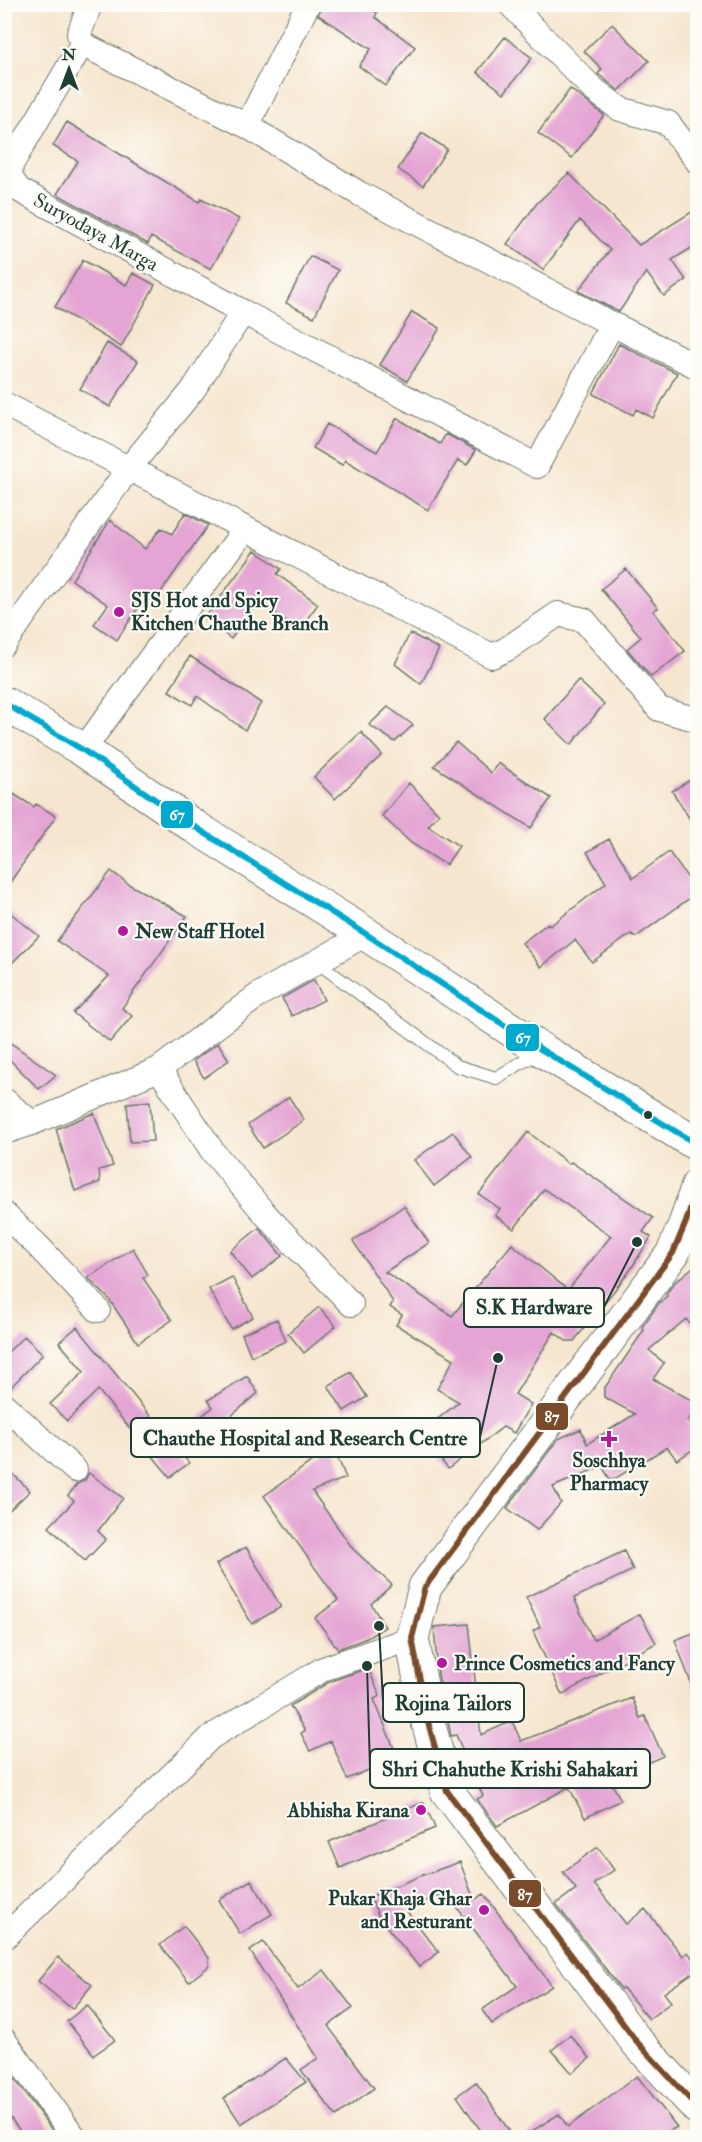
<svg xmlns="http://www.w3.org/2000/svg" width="702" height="2142" font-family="'IM FELL Double Pica',serif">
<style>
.building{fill:#e4a5d4}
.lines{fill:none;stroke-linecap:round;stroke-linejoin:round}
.lane-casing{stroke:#6a786a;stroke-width:14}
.street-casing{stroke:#6a786a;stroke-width:26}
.primary-casing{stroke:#6a786a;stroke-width:35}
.highway-casing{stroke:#6a786a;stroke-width:35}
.lane{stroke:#fff;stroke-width:12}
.street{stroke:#fff;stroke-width:24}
.primary{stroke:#fff;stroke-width:33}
.highway{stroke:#fff;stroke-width:33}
.bus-1-casing{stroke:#fdfcf7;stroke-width:10}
.bus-2-casing{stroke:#fdfcf7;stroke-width:10}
.bus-1{stroke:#00a9ce;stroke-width:6}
.bus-2{stroke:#7a4b2a;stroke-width:6}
.poi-dot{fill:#b5179e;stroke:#fdfcf7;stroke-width:2}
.bus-dot{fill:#1f3d34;stroke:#fdfcf7;stroke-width:2}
.labels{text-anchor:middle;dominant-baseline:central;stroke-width:4.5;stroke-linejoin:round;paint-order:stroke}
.street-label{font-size:20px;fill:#1f3d34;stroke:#fdfcf7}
.poi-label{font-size:20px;font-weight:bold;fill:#1f3d34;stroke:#fdfcf7;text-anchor:start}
.leader{fill:none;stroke:#1f3d34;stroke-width:2}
.callout-dot{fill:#1f3d34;stroke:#fdfcf7;stroke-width:2}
.callout{fill:#fdfcf7;stroke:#1f3d34;stroke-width:2}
.callout-label{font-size:21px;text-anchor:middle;font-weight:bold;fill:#1f3d34}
.line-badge{stroke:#fdfcf7;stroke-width:2}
.badge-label{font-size:16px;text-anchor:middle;font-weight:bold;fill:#fff}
</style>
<rect width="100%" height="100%" fill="#fdfcf7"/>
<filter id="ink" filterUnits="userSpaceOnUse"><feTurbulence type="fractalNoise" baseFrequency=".0167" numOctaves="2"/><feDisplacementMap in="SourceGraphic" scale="12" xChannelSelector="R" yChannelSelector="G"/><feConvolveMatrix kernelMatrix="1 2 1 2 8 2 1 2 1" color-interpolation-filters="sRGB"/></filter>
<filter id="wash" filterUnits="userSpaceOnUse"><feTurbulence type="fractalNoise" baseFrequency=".008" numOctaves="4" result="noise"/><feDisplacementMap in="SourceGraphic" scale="24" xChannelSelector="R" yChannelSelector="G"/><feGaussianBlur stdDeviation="1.35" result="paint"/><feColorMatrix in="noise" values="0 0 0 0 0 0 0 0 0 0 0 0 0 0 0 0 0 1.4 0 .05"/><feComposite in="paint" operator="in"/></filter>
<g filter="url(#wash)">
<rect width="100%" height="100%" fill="#f6e6cf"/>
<g id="blocks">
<path class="building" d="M322,4H364L377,13L375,17L415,47L386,86L359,66L371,49L318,15Z
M612,24L649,61L619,91L598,74L602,69L584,51Z
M505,37L532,58L504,93L477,72Z
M570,89L604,115L572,158L538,133Z
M67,122L199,202L201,199L239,219L211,269L151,237L148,244L57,194L78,161L53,146Z
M422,133L447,149L423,186L398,169Z
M569,173L639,245L698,208V244L672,260L686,280L664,296L646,272L619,312L578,291L610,250L580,220L543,270L507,244L537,203Z
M310,256L338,270L314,317L286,303Z
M83,260L126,285L133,273L155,285L121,347L55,307Z
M412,312L440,328L407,381L380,365Z
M107,343L138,361L110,407L80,389Z
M619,344L677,373L653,418L636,409L633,415L593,394Z
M397,418L440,444L446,434L476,450L467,465L458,460L428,510L345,460L342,465L313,448L327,424L377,452Z
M185,513L208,525L154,602L145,597L117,640L94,624L108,605L72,580L110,520L145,549L161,528L172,534Z
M255,550L281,569L277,574L318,604L298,631L259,600L231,639L205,618Z
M626,569L658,608L653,611L685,651L651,677L627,649L641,637L601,589Z
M410,633L439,649L421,684L395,664Z
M190,656L261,703L245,730L197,696L192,705L169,691Z
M578,680L604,704L571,745L545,719Z
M388,707L413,725L395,742L369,725Z
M361,732L382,755L335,799L314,777Z
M456,742L491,773L498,763L551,798L531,828L434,766Z
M698,775V832L672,791Z
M409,783L439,814L428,826L459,846L446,865L411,843L382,816Z
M4,788L34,807L36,804L56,816L4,891Z
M609,839L633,878L669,852L698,892L636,937L631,934L592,962L575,940L541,967L522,943L548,923L550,926L606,883L587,852Z
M111,871L130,885L187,916L122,1008L132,1016L110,1042L73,1013L109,976L57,941Z
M4,908L39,936L4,971Z
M314,980L324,1000L292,1016L282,998Z
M4,1039H5L56,1075L39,1089L4,1054Z
M218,1043L229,1060L204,1078L193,1061Z
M289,1097L304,1120L263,1148L248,1125Z
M150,1101L153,1141L130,1142L127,1103Z
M94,1113L113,1166L99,1170L100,1182L75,1191L56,1129Z
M453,1132L472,1157L434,1186L414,1160Z
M528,1132L569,1164L571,1162L653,1218L643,1232L651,1237L629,1272L574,1341H566L554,1332L515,1394L531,1404L514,1433L503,1427L448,1469L420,1433L459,1402L437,1389L454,1359L396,1325L402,1315L390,1307L393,1302L353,1241L404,1206L429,1243L385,1272L452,1316L512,1244L568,1290L611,1236L544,1189L514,1229L495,1215L500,1209L479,1194Z
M259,1228L282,1256L252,1279L230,1251Z
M133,1248L148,1275L143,1278L172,1320L138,1343L109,1299L88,1278Z
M698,1263V1333L686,1319L649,1350L664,1363L653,1379L698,1404V1410L687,1421L698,1435V1446L677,1460L667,1447L611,1481L602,1466L553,1487L561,1503L537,1530L507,1508L558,1439L581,1429L587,1444L635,1414L604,1397V1389L644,1330L642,1327L659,1303L667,1296L666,1294L674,1283Z
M232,1277L253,1317L231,1329L209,1289Z
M319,1307L336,1326L304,1353L288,1333Z
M277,1319L286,1341L251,1356L242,1334Z
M77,1327L189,1463L170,1477L98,1390L67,1421L50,1404L84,1372L59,1342Z
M24,1336L43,1354L7,1391H4V1356Z
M351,1372L367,1397L344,1411L328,1386Z
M247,1376L258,1393L204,1439L193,1423L213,1407L208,1400Z
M333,1446L346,1478L312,1491L353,1549L392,1585L371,1604L385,1627L367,1638L338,1649L315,1618L338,1600L264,1496Z
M4,1465L30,1491L4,1515Z
M89,1473L123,1498L98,1531L106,1539L85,1561L49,1527L74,1501L68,1496L77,1484L85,1480Z
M246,1547L281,1607L252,1624L216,1564Z
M624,1551L633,1570L574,1598L593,1640L640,1614L656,1643L562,1695L533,1631L540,1627L526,1597Z
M469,1624L481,1735L512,1721L521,1741L632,1698L640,1718L645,1716L663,1756L610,1780L621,1800L585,1818L569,1787L497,1826L477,1799L483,1796L456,1735L451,1736L438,1675L434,1627Z
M698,1631V1693L695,1694L675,1640Z
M368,1668L380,1696L374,1699L398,1758L347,1779L331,1741L310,1751L301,1733L305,1731L290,1706L329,1682Z
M424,1802L435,1828L340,1868L329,1842Z
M598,1847L614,1870L594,1884L626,1924L645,1909L683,1956L688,1952L698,1966V1969L664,1993L671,2002L649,2019L623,1988L621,1989L556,1904L576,1889L563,1872Z
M460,1862L474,1900L484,1894L552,1986L492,2024L482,2010L517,1986L446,1893L405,1909L439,1952L419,1967L379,1917L370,1897L420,1876Z
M251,1880L272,1914L240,1934L219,1900Z
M184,1926L209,1958V1966L189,1982L160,1945Z
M263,1942L298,1989L324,1970L353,2008L328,2026L374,2088L336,2116L301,2070L318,2058L250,1951Z
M58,1957L92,1985L72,2009L38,1981Z
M87,2005L115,2040L94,2055L67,2021Z
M570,2035L590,2058L572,2073L552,2050Z
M286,2058L306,2082L241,2124L224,2098Z
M11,2074L52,2130L42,2138H25L4,2109V2079Z
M637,2076L677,2127L656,2138H521L559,2114L568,2127Z
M476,2082L514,2138H486L457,2096Z"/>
</g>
</g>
<g filter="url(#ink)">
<use href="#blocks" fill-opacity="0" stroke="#6a786a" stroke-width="1.5"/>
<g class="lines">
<defs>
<path id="lane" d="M317,962L457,1066L496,1078L539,1052"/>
<path id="street" d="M510,4L593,89L620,109L668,123L698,162
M82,44L79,34L90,4
M243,312L537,466L612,324L360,194L247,126
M612,324L698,367
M4,404L492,656L507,649L558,614L584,620L659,709L691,718L698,716
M4,644L129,468L193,390L243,312L19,190L10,177L11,165L82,44L247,126L308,4
M83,750L245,529
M159,1069L213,1152L266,1215L351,1304
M4,1100L32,1123
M4,1132L32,1123L159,1069L260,994L366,934
M4,1214L37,1245L98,1310
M4,1405L75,1470
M4,1938L211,1737L323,1669L412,1638
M4,2040L75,2138"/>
<path id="primary" d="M698,1185L686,1222L673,1253L425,1587L412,1638L428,1722L447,1791L637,2042L698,2108"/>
<path id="highway" d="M4,703L83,750L195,827L366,934L542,1050L698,1145"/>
</defs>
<use href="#lane" class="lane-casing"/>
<use href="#street" class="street-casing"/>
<use href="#primary" class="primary-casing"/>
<use href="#highway" class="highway-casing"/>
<use href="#lane" class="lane"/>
<use href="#street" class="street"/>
<use href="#primary" class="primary"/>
<use href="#highway" class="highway"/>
<defs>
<path id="bus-1" d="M4,703L83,750L195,827L366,934L542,1050L698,1145"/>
<path id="bus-2" d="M698,1185L686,1222L673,1253L425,1587L412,1638L428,1722L447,1791L637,2042L698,2108"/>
</defs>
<use href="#bus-1" class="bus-1-casing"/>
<use href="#bus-2" class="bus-2-casing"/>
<use href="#bus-1" class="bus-1"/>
<use href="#bus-2" class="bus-2"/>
</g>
</g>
<g class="poi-dot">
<circle cx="119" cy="612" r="6"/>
<circle cx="123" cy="931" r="6"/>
<path d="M606 1430h6v6h6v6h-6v6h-6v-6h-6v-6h6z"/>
<circle cx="442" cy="1663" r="6"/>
<circle cx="421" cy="1810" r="6"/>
<circle cx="484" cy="1910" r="6"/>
</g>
<circle class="bus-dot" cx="648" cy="1115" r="5"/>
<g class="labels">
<g class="street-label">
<text transform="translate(96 232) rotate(29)">Suryodaya Marga</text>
</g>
<g class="poi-label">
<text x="131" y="600">SJS Hot and Spicy<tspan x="131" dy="23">Kitchen Chauthe Branch</tspan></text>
<text x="135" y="931">New Staff Hotel</text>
<text x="609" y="1460" text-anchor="middle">Soschhya<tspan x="609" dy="23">Pharmacy</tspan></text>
<text x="454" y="1663">Prince Cosmetics and Fancy</text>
<text x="409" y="1810" text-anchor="end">Abhisha Kirana</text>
<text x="472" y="1898" text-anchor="end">Pukar Khaja Ghar<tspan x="472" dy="23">and Resturant</tspan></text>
</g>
</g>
<path class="leader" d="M637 1242L604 1307M498 1358L480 1437M379 1626L383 1702M367 1666L370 1768"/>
<g class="callout-dot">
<circle cx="637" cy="1242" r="6"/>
<circle cx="498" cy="1358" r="6"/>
<circle cx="379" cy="1626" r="6"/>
<circle cx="367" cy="1666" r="6"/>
</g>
<g class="callout">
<rect x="464" y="1288" width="140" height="39" rx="6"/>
<rect x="131" y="1418" width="349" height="39" rx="6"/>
<rect x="383" y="1683" width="141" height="39" rx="6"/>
<rect x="370" y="1749" width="280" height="39" rx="6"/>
</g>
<g class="callout-label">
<text x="534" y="1314">S.K Hardware</text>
<text x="305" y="1445">Chauthe Hospital and Research Centre</text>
<text x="453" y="1710">Rojina Tailors</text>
<text x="510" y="1776">Shri Chahuthe Krishi Sahakari</text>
</g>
<g class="line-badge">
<rect x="160" y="800" width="34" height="29" rx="6" fill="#00a9ce"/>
<rect x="505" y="1023" width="35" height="29" rx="6" fill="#00a9ce"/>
<rect x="535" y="1402" width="34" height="29" rx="6" fill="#7a4b2a"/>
<rect x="508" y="1879" width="34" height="29" rx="6" fill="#7a4b2a"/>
</g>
<g class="badge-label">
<text x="177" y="820">67</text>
<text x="523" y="1043">67</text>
<text x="552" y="1422">87</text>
<text x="525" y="1900">87</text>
</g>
<rect width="702" height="2142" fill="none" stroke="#fdfcf7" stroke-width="24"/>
<g transform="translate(69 69)" stroke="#fdfcf7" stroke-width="4.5" paint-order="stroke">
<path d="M0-4.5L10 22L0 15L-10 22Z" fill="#1f3d34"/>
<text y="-9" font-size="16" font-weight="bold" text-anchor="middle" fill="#1f3d34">N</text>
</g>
</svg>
